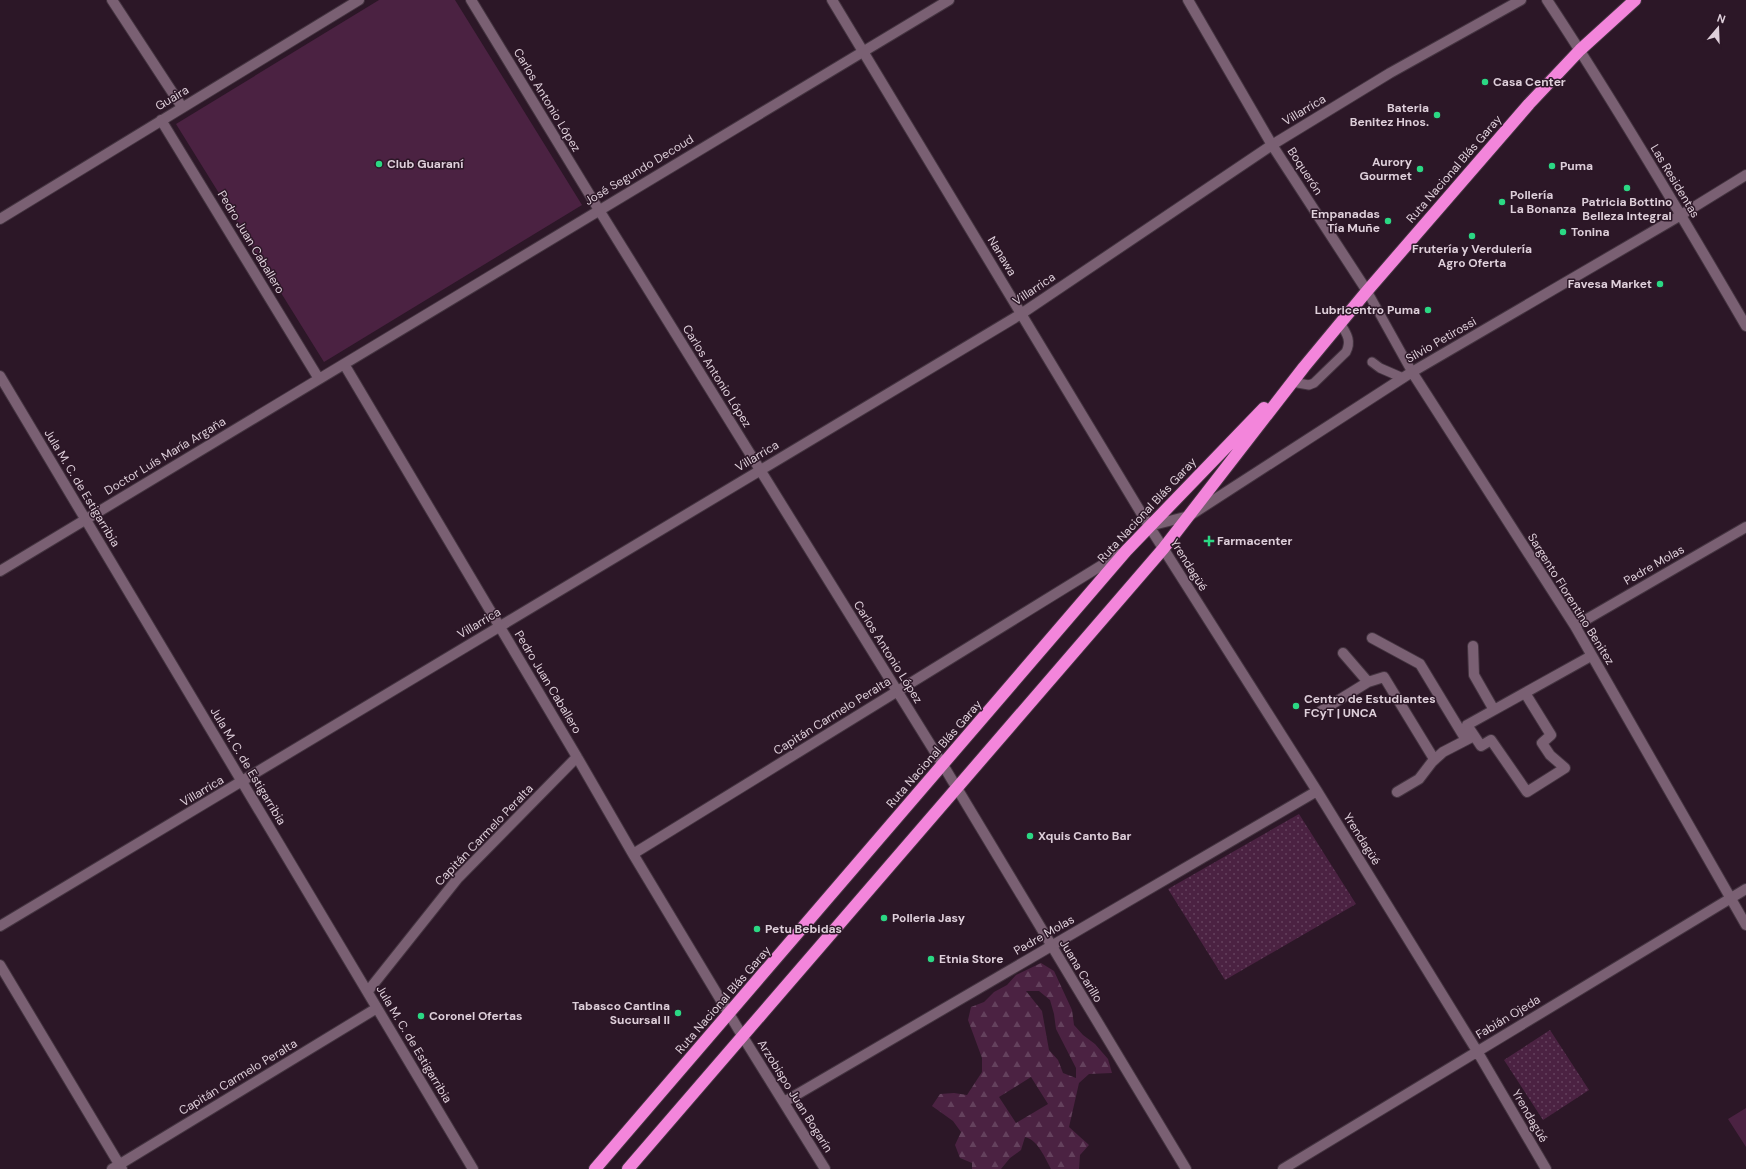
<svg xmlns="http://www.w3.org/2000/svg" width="1746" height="1169" font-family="'DM Sans',sans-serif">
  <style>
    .green { fill: url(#green-dots) }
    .forest { fill: url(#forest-firs); fill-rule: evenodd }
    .pitch { fill: #4b2242 }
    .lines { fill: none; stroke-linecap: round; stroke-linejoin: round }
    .lane-casing { stroke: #443440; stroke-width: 11 }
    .street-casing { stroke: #443440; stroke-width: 12 }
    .highway-casing { stroke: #443440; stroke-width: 14 }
    .lane { stroke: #7a6073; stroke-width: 9 }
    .street { stroke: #7a6073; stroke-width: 10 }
    .highway { stroke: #f385db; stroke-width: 12 }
    .poi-dot { fill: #2bd884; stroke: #2c1727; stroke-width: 1.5 }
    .labels { text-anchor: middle; stroke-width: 3; stroke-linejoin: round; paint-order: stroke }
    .poi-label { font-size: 12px; font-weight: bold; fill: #decfda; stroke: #2c1727; text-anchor: start }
    .street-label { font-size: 12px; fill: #decfda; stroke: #2c1727 }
  </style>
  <defs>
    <pattern id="green-dots" width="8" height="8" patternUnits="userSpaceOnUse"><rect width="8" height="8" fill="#4b2242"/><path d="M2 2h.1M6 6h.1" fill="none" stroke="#64415d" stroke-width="1.8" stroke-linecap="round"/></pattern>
    <pattern id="forest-firs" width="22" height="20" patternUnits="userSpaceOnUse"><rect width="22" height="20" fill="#4b2242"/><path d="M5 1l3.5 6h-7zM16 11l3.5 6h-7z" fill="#64415d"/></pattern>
  </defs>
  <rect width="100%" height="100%" fill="#2c1727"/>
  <path class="green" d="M1299 814 1356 904 1225 980 1168 889Z
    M1550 1030 1589 1090 1543 1120 1504 1060Z"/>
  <path class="forest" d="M1041 963 1054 971 1072 1010 1074 1025 1083 1035 1095 1044 1108 1059 1112 1073 1089 1074 1079 1083 1069 1127 1089 1145 1080 1155 1079 1169H1051C1045 1158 1038 1140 1025 1137L1021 1150 1010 1158 1001 1169H972V1163L960 1158 955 1145 961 1132 953 1121 932 1106 940 1094 954 1093 967 1095 982 1072V1058L968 1020 971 1007 984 1002 994 992 1007 985 1016 975ZM1026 991H1039L1050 1000 1054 1014 1056 1029 1076 1068V1078L1063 1073 1058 1060 1049 1050 1042 1011ZM1031 1077 1048 1104 1016 1123 999 1097Z"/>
  <path class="pitch" d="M379 0H455L582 205 324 362 176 124Z
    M1746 1108V1147L1728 1119Z"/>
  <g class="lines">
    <g class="lane-casing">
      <path id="lane" d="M1367 291 1412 372
        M1372 362 1380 368 1403 378
        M1292 382 1309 385 1314 383 1346 352C1352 340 1346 333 1340 323"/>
    </g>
    <g class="street-casing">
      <path id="street" d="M112 0 182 107
        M471 0 599 210 943 765 1186 1169
        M832 0 1149 526 1317 791 1477 1051 1546 1169
        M1188 0 1272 145 1367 291
        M1547 0C1617 106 1682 216 1746 326
        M161 120 319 379
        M0 219 359 0
        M344 364 577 757 633 854 743 1037 825 1169
        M1412 372 1575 626 1746 925
        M0 376 473 1169
        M1149 526 1189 516 1412 372 1681 215 1746 175
        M0 571 949 0
        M1575 626 1746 527
        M1372 638 1420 664 1466 740
        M1473 646 1474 675 1494 710
        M1343 653 1368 682
        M1525 693 1551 735 1542 743 1550 755 1565 768 1527 792 1491 740 1481 746 1467 725 1591 656
        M1321 711 1368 682 1384 677 1434 759
        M1397 792 1419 779 1432 762 1443 752 1472 737
        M633 854 1120 554
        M0 926 1021 314 1272 145 1390 73 1521 0
        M0 965 122 1169
        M368 991 458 878 577 757
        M784 1102 1317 791
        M112 1169 377 1008
        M1283 1169 1746 889"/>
    </g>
    <g class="highway-casing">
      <path id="highway" d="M595 1169 1126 551 1264 408
        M628 1169 1163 549 1304 367 1367 291 1529 104 1580 50 1635 0"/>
    </g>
    <use href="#lane" class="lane"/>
    <use href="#street" class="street"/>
    <use href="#highway" class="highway"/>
  </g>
  <g class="poi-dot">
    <circle cx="1485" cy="82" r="4"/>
    <circle cx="1437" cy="115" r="4"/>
    <circle cx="379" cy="164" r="4"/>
    <circle cx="1552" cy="166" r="4"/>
    <circle cx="1420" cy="169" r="4"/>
    <circle cx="1627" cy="188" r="4"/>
    <circle cx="1502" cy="202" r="4"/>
    <circle cx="1388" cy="221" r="4"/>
    <circle cx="1563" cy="232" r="4"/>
    <circle cx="1472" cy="236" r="4"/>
    <circle cx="1660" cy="284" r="4"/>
    <circle cx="1428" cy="310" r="4"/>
    <path d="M1207 535h4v4h4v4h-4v4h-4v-4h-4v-4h4z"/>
    <circle cx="1296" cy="706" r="4"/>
    <circle cx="1030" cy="836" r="4"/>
    <circle cx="884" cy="918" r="4"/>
    <circle cx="757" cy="929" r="4"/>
    <circle cx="931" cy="959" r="4"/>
    <circle cx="678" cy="1013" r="4"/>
    <circle cx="421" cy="1016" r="4"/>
  </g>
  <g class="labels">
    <g class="poi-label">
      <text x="1493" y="86">Casa Center</text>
      <text x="1429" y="112" text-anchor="end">Bateria<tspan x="1429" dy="14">Benitez Hnos.</tspan></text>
      <text x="1412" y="166" text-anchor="end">Aurory<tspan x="1412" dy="14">Gourmet</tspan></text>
      <text x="387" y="168">Club Guaraní</text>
      <text x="1560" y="170">Puma</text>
      <text x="1510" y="199">Pollería<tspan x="1510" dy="14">La Bonanza</tspan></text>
      <text x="1627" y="206" text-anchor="middle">Patricia Bottino<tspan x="1627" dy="14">Belleza Integral</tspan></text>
      <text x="1380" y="218" text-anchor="end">Empanadas<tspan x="1380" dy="14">Tía Muñe</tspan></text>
      <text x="1571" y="236">Tonina</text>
      <text x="1472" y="253" text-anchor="middle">Frutería y Verdulería<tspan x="1472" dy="14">Agro Oferta</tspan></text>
      <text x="1652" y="288" text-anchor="end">Favesa Market</text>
      <text x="1420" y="314" text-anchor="end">Lubricentro Puma</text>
      <text x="1217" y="545">Farmacenter</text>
      <text x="1304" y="703">Centro de Estudiantes<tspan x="1304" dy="14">FCyT | UNCA</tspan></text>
      <text x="1038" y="840">Xquis Canto Bar</text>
      <text x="892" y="922">Polleria Jasy</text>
      <text x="765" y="933">Petu Bebidas</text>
      <text x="939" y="963">Etnia Store</text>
      <text x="670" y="1010" text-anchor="end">Tabasco Cantina<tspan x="670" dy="14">Sucursal II</tspan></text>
      <text x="429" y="1020">Coronel Ofertas</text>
    </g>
    <g class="street-label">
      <text transform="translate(172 98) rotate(-31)" y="4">Guaira</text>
      <text transform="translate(547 100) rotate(59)" y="4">Carlos Antonio López</text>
      <text transform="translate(1304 110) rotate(-31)" y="4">Villarrica</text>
      <text transform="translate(1454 169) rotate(-49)" y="4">Ruta Nacional Blás Garay</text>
      <text transform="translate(639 170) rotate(-31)" y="4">José Segundo Decoud</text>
      <text transform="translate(1305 171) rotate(57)" y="4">Boquerón</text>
      <text transform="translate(1675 181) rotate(59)" y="4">Las Residentas</text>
      <text transform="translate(251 242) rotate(59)" y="4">Pedro Juan Caballero</text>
      <text transform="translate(1002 256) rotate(59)" y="4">Nanawa</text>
      <text transform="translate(1034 289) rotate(-34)" y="4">Villarrica</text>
      <text transform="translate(1441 340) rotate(-30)" y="4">Silvio Petirossi</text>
      <text transform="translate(717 376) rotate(58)" y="4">Carlos Antonio López</text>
      <text transform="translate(165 456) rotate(-31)" y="4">Doctor Luís María Argaña</text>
      <text transform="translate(757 456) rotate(-31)" y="4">Villarrica</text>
      <text transform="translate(82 488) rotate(59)" y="4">Jula M. C. de Estigarribia</text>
      <text transform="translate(1147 510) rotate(-47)" y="4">Ruta Nacional Blás Garay</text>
      <text transform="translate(1189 565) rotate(58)" y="4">Yrendagüé</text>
      <text transform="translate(1654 565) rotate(-30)" y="4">Padre Molas</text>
      <text transform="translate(1571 599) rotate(58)" y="4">Sargento Florentino Benitez</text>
      <text transform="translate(479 623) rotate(-31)" y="4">Villarrica</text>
      <text transform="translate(888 652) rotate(58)" y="4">Carlos Antonio López</text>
      <text transform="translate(548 682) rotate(59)" y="4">Pedro Juan Caballero</text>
      <text transform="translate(832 716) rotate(-32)" y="4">Capitán Carmelo Peralta</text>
      <text transform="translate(934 754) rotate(-49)" y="4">Ruta Nacional Blás Garay</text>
      <text transform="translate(248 766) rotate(59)" y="4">Jula M. C. de Estigarribia</text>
      <text transform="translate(202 791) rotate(-31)" y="4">Villarrica</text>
      <text transform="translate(484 835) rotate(-46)" y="4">Capitán Carmelo Peralta</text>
      <text transform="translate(1362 839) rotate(58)" y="4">Yrendagüé</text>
      <text transform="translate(1044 935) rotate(-30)" y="4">Padre Molas</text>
      <text transform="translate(1081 971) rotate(59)" y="4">Juana Carillo</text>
      <text transform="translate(723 1000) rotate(-49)" y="4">Ruta Nacional Blás Garay</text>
      <text transform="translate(1508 1017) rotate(-31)" y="4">Fabián Ojeda</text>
      <text transform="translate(414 1044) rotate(59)" y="4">Jula M. C. de Estigarribia</text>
      <text transform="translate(238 1077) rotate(-31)" y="4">Capitán Carmelo Peralta</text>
      <text transform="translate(795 1096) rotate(58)" y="4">Arzobispo Juan Bogarín</text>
      <text transform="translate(1530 1116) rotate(60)" y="4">Yrendagüé</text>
    </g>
  </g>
  <g transform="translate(1718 28) rotate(19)" stroke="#2c1727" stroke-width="3" paint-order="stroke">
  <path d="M0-3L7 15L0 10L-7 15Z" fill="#decfda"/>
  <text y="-6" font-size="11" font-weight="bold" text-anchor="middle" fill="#decfda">N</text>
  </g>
</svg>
